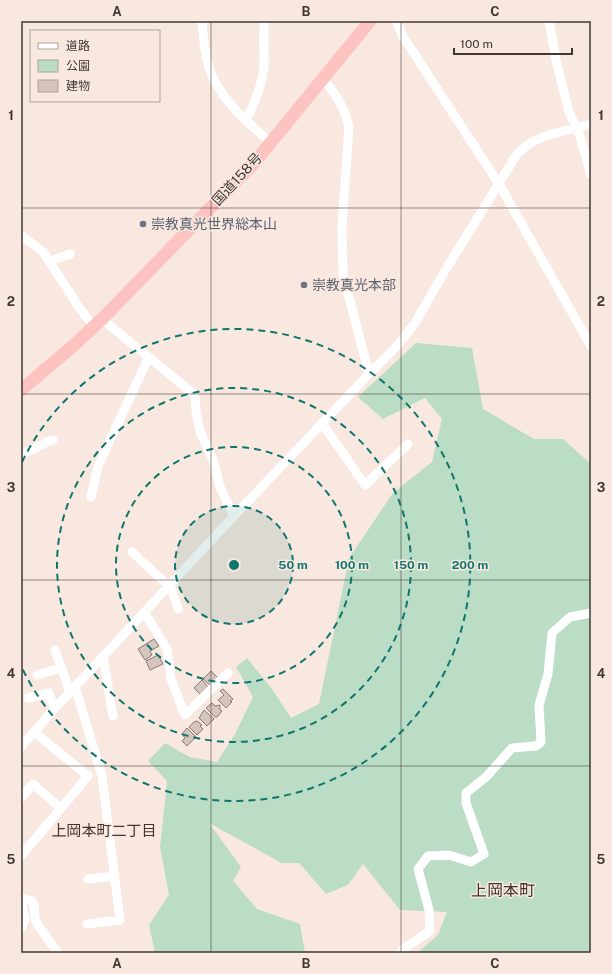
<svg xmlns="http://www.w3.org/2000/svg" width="612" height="974" font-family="'Public Sans','Noto Sans JP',sans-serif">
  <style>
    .green { fill: #bbddc5 }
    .building { fill: #d6c5be; stroke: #897a73 }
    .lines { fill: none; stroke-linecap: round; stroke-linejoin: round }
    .minor { stroke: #fff; stroke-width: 9 }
    .highway { stroke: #fdc3c0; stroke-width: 13 }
    .grid { fill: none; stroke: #3f3835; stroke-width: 1; stroke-opacity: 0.55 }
    .ring { fill: none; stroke: #0f766e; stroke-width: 2; stroke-dasharray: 7 5 }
    .worship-dot { fill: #6b7280; stroke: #f9e8e0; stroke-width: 1.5 }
    .labels { text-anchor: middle; stroke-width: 3; stroke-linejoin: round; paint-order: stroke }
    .street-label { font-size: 14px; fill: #3f3835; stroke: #f9e8e0 }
    .worship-label { font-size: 14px; fill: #5b616d; stroke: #f9e8e0; text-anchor: start }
    .neighbourhood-label { font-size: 15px; fill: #42352f; stroke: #f9e8e0 }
    .quarter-label { font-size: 16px; fill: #42352f; stroke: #f9e8e0 }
    .centre { fill: #0f766e; stroke: #f9e8e0; stroke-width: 2 }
    .ring-label { font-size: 12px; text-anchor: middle; font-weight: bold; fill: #0f766e; stroke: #f9e8e0; stroke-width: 3; stroke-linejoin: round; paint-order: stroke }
    .neatline { fill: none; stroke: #3f3835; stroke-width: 1.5 }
    .grid-label { font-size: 13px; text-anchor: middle; font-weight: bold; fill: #3f3835 }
  </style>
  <rect width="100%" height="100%" fill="#f9e8e0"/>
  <path class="green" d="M416 343 472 348 483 409 534 439H563L591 464V953H417L438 935 447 912 400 910 363 864 348 885 326 894 299 863H282L209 823 241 867 233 881 257 909 300 924 305 953H155L149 925 169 895 160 847 167 781 148 761 165 743 190 757 217 762 235 734 253 697 236 667 247 658 272 689 291 718 319 704 349 558 393 493 432 462 442 419 425 398 383 419 358 397Z"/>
  <path class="building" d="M154 639 159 646 150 651 152 655 145 660 138 649Z
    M158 655 163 664 150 670 146 661Z
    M211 671 218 678 211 686 203 679Z
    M202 680 208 687 201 695 194 688Z
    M223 689 233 699 230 701 232 702 226 708 218 700 224 695 220 691Z
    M212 703 215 706 220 705V710L222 711 217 717H215L206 708Z
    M204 710 214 719 207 726 199 718Z
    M197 721 202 725 200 726 203 729 197 735 189 727 194 722Z
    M187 728 196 737 187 746 182 741 185 738 182 734Z"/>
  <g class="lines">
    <path class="minor" d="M202 21C203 36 204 50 208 64 217 97 246 121 271 143
      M396 21 404 38 499 184 591 346
      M549 21 557 65 569 112 580 136 591 175
      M323 79C336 95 343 105 349 126L342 226 343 274 369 374
      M246 120C254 105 262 85 264 67 265 52 262 37 265 21
      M21 235 44 253 78 306 94 327
      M50 261 70 254
      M102 319 195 395 196 411 200 432 214 462 220 487 234 516
      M322 423 365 485 408 444
      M21 455 51 440H54
      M91 497 98 466 146 363 148 357
      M132 552 169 586 172 590 178 609
      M144 612 167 649 171 679 185 715 228 673
      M55 650 70 692
      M103 657 113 716
      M37 675 61 668
      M74 688 77 693 102 776 120 920 87 924
      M28 698 49 693 52 703 56 707
      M21 747 56 707 234 516 369 374 398 345 415 323 443 274 517 154 530 143 548 135 591 124
      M21 798 33 784 60 808
      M21 856 88 776 34 732
      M88 879 115 876
      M21 898 32 901 34 904 35 919 38 925 58 953
      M21 898 25 920 21 928
      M400 953 402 950 430 931 429 910 418 869 428 856 449 855 471 862 484 854 466 803V793L486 777 512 748 536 746 541 742 539 705 548 674 552 633 570 617 591 613"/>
    <path class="highway" d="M21 390 73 346 102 319 254 163 370 21"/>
  </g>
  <path class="grid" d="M211 21V953M401 21V953M21 208H591M21 394H591M21 580H591M21 766H591"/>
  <circle cx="234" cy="565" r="59" fill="#0f766e" fill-opacity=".12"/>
  <g class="ring">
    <circle cx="234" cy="565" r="59"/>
    <circle cx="234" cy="565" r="118"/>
    <circle cx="234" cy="565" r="177"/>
    <path d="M22 462A236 236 0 1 1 22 668"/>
  </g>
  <g class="worship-dot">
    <circle cx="143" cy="224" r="4"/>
    <circle cx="304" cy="285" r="4"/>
  </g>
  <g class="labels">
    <g class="street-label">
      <text transform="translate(237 179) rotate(-47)" y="5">国道158号</text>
    </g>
    <g class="worship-label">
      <text x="151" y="229">崇教真光世界総本山</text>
      <text x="312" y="290">崇教真光本部</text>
    </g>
    <g class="neighbourhood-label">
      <text x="104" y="836">上岡本町二丁目</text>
    </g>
    <g class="quarter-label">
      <text x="503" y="896">上岡本町</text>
    </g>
  </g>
  <circle cx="234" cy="565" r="6" class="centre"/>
  <g class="ring-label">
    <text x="293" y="569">50 m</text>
    <text x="352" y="569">100 m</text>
    <text x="411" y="569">150 m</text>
    <text x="470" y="569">200 m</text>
  </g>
  <rect width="612" height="974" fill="none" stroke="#f9e8e0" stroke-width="44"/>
  <rect x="30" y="30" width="130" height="72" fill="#f9e8e0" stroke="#afa29c"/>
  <rect x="38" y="43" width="20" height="6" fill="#ffffff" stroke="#afa29c"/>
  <text x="66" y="50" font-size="12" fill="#3f3835">道路</text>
  <rect x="38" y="60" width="20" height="12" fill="#bbddc5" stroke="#afa29c"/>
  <text x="66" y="70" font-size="12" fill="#3f3835">公園</text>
  <rect x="38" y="80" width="20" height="12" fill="#d6c5be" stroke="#afa29c"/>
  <text x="66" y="90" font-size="12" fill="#3f3835">建物</text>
  <path d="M454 48v6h118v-6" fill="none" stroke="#3f3835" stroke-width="2"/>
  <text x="460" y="48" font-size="12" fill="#3f3835" stroke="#f9e8e0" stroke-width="3" paint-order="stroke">100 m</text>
  <rect x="22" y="22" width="568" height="930" class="neatline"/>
  <g class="grid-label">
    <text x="117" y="16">A</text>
    <text x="306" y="16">B</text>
    <text x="495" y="16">C</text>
    <text x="11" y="120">1</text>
    <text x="601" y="120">1</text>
    <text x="11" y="306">2</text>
    <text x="601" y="306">2</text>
    <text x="11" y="492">3</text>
    <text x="601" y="492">3</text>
    <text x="11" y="678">4</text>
    <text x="601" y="678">4</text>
    <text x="11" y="864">5</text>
    <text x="601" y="864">5</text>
    <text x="117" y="968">A</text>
    <text x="306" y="968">B</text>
    <text x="495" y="968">C</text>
  </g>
</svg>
